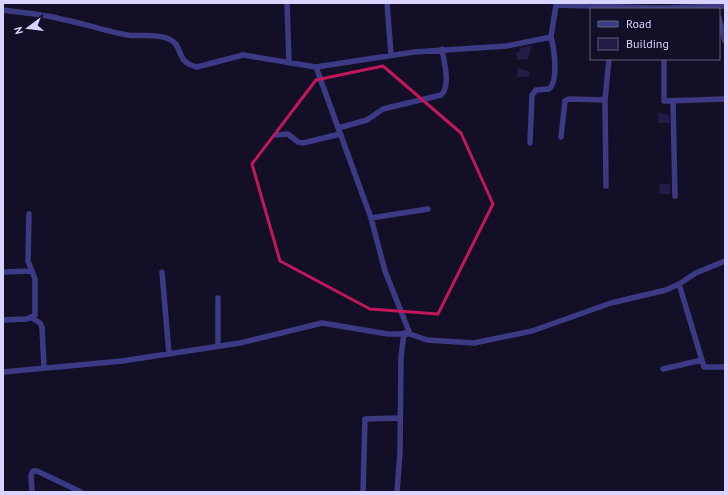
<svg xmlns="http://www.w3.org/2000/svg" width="728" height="495" font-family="'PT Sans',sans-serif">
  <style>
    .building { fill: #241b47 }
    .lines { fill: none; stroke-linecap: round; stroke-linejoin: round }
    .street { stroke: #3d3a85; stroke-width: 5.5 }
    .marked { fill: none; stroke: #c2185b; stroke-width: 3; stroke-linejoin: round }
  </style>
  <rect width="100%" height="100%" fill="#130f26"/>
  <path class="building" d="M532 45 528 59 517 60 516 52H519L520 48Z
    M517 68 529 71V77H517Z
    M658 113 669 115V123H659Z
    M660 184H670L671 194H659Z"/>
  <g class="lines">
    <path class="street" d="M287 3 289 63
      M387 3 391 55
      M3 10C22 13 42 14 61 19 83 23 104 31 127 35 140 37 156 33 169 39 184 45 175 63 197 67L243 55 316 67 414 52 507 46 551 37 556 5 659 8 725 6
      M719 18 725 41
      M664 59V101L725 99
      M316 67 371 218 385 271 410 334
      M673 101 675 196
      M338 128 367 120 383 109 441 95C451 86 444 62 442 49
      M276 135 288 134 298 142 303 143 340 134
      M561 137 565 101 569 99 605 100
      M530 143 532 95 536 90 549 89C559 81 554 48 551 37
      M606 186 605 100 609 59
      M371 218 428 209
      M3 272 31 271
      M162 272 169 354
      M679 284 704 367H725
      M32 318 40 323 42 327 44 368
      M3 320 27 319 35 315V279L28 261 29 214
      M218 346V298
      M663 369 702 360
      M3 372 122 361 240 343 322 323 388 334H410L427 340 474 343 532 331 611 303 666 290 679 284 696 273 725 261
      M32 492 31 475 33 471H37L81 492
      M363 492 365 419 400 418
      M397 492 400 453 401 357 404 333"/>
  </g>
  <path class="marked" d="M383 66 461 133 493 204 438 314 370 309 280 261 252 164 316 80Z"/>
  <rect width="728" height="495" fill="none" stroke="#d9d4ff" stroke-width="8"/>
  <rect x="590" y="8" width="130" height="52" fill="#130f26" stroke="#625e7d"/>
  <rect x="598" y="21" width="20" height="6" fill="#3d3a85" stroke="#625e7d"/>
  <text x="626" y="28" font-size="12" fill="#d9d4ff">Road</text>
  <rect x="598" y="38" width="20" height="12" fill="#241b47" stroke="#625e7d"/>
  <text x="626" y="48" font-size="12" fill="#d9d4ff">Building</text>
  <g transform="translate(28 28) rotate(255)" stroke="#130f26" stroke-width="3" paint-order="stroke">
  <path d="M0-3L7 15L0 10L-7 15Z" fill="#d9d4ff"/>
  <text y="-6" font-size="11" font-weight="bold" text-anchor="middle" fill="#d9d4ff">N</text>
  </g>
</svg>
